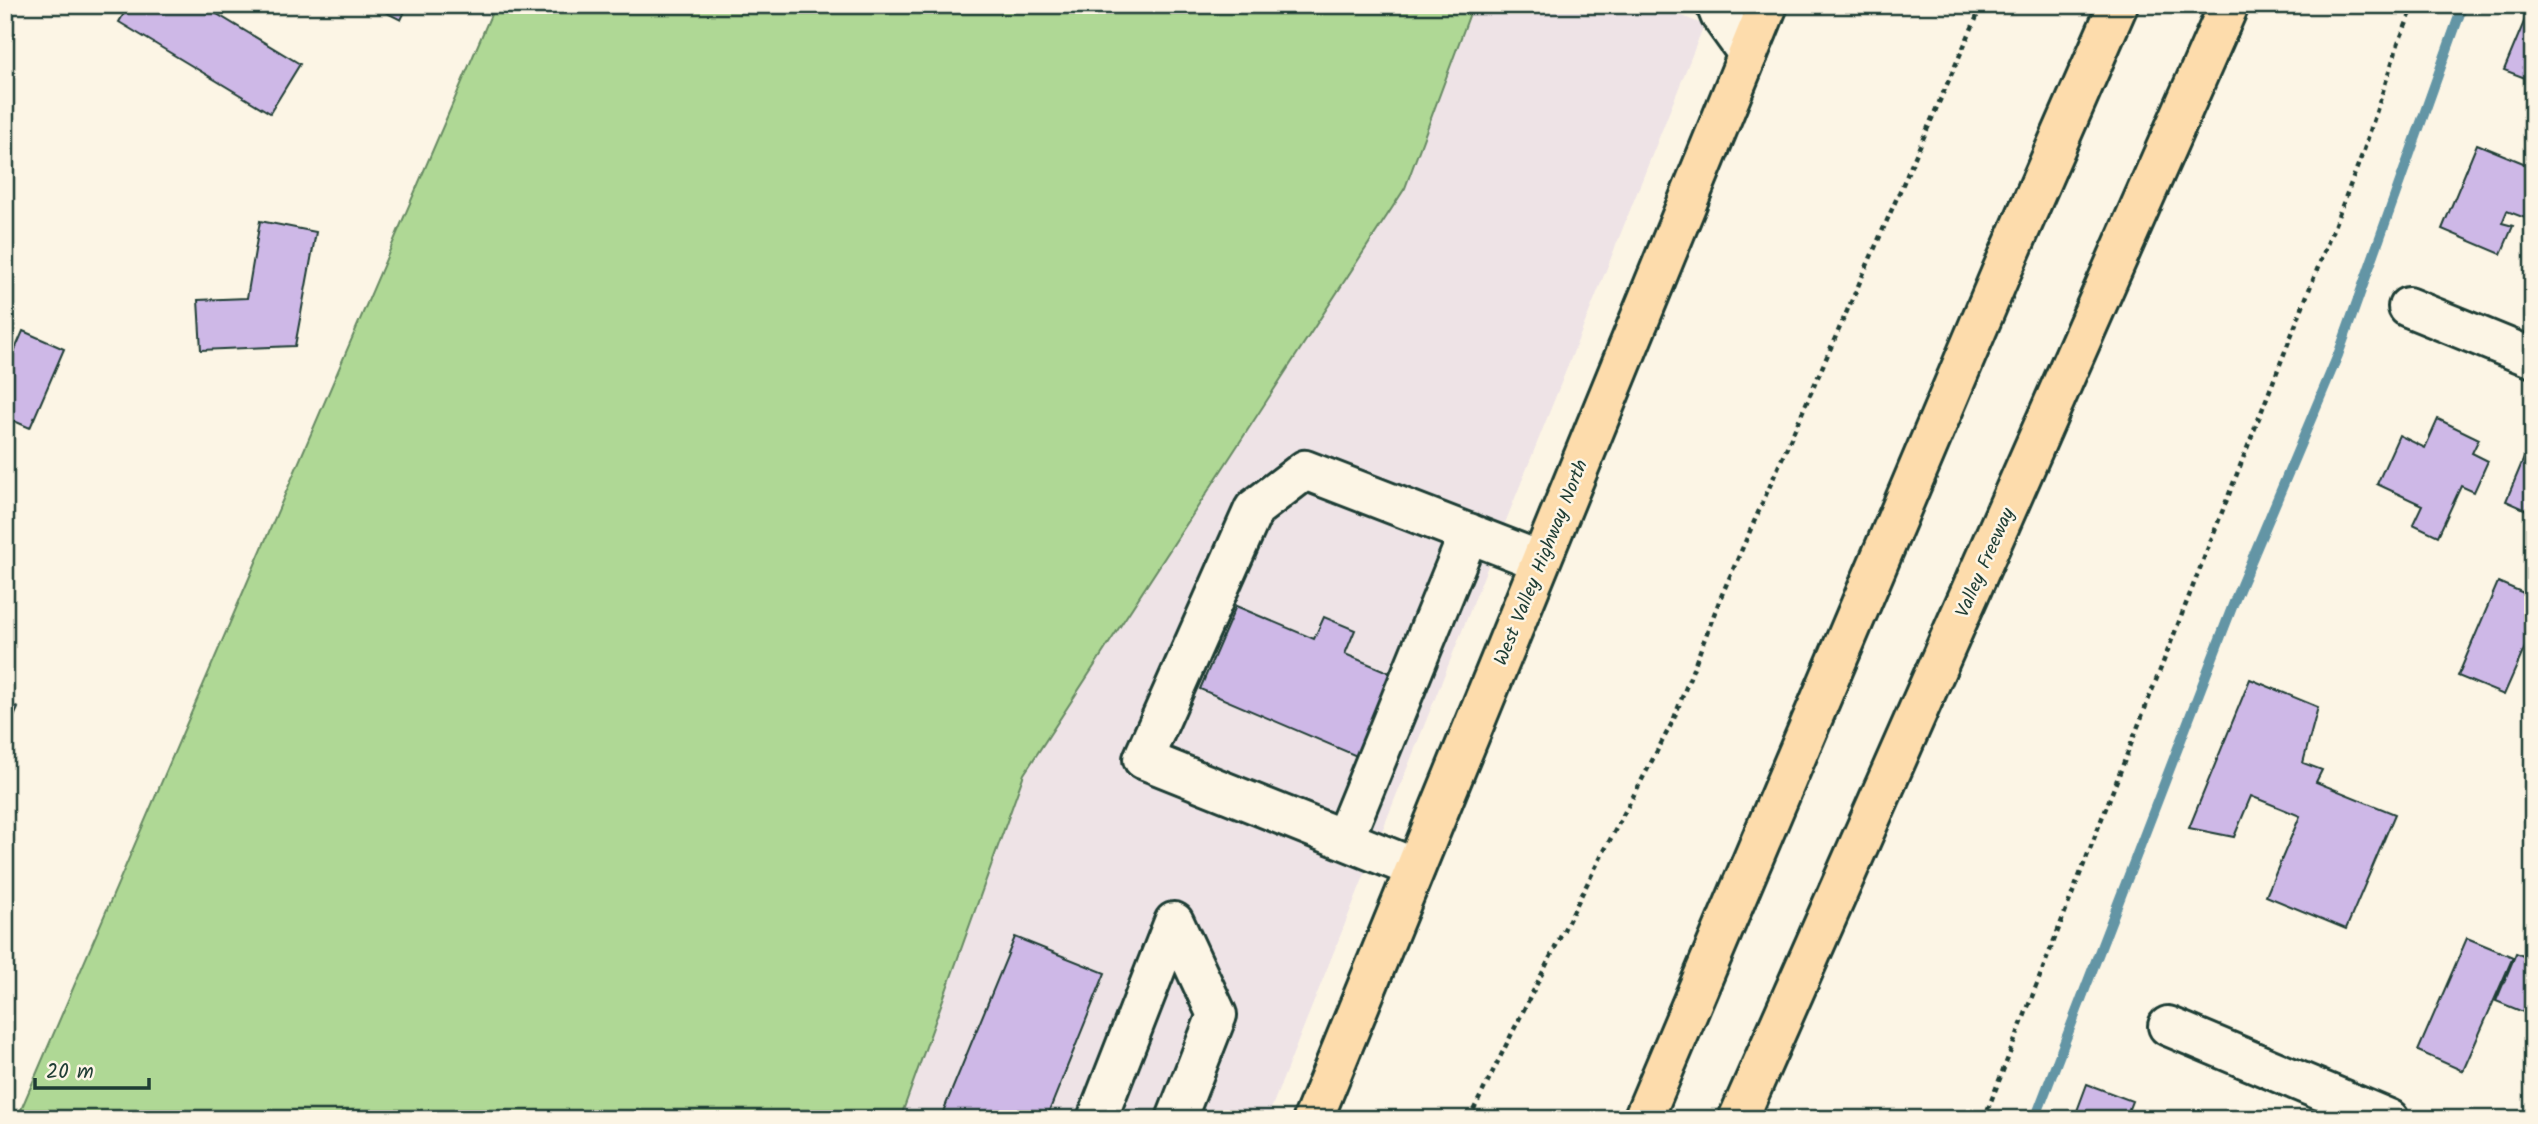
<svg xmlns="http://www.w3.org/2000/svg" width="2538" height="1124" font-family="Kalam,sans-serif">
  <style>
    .built { fill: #eee3e6 }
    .green { fill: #afd895; stroke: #678a64; stroke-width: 2 }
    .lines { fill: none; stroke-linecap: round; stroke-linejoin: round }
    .stream { stroke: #6395a5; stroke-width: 10 }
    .building { fill: #ceb8e7; stroke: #1f3d34; stroke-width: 2 }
    .minor-casing { stroke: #1f3d34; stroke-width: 44 }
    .major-casing { stroke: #1f3d34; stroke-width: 44 }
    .highway-casing { stroke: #1f3d34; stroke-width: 44 }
    .path { stroke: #1f3d34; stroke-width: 4.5; stroke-dasharray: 5 5; stroke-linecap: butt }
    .minor { stroke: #fcf5e5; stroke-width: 38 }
    .major { stroke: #fddcac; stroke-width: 38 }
    .highway { stroke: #fddcac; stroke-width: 38 }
    .labels { text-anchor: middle; stroke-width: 5; stroke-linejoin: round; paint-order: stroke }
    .street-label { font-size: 19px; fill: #1f3d34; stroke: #fcf5e5 }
  </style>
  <rect width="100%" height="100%" fill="#fcf5e5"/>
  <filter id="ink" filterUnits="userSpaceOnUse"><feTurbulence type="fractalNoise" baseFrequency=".0143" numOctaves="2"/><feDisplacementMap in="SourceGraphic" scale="14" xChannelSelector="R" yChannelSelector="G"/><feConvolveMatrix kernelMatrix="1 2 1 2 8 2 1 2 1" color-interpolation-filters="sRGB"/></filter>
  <g filter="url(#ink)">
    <path class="built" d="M1473 5H1656L1704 25 1267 1119H900L1024 774 1405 188Z"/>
    <path class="green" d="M495 5H1473L1405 188 1024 774 900 1119H17Z"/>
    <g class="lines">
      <path class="stream" d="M2035 1119 2236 597 2338 355 2463 5"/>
    </g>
    <path class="building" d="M129 5H202L300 64 270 113 119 22Z
      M371 5H408L401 20Z
      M2531 5H2533V81L2504 70Z
      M2477 144 2533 167V221L2507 211 2502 223 2513 226 2501 254 2442 229Z
      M260 221 316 232 295 346 201 350 198 300 247 298Z
      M23 331 64 349 30 428 5 417V359L10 361Z
      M2438 419 2479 439 2472 453 2488 461 2474 492 2461 486 2438 536 2413 524 2422 505 2377 484 2399 435 2425 448Z
      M2526 453 2533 456V513L2506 501Z
      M2498 582 2533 597V629L2504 695 2458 676Z
      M1236 606 1314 639 1324 617 1355 630 1345 654 1402 678 1366 760 1200 689Z
      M2250 679 2318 707 2303 763 2322 770 2316 782 2395 814 2346 929 2266 896 2300 816 2251 796 2234 837 2189 828Z
      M5 702 18 708 5 737Z
      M1015 937 1105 973 1046 1119H940Z
      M2467 938 2513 957 2463 1071 2418 1051Z
      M2516 953 2533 960V1016L2496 1001Z
      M2087 1084 2132 1101 2125 1119H2074Z"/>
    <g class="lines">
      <g class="minor-casing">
        <path id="minor" d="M1716 5 1720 15 1748 54
          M2408 307 2533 358
          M1344 839 1469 533
          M1415 868 1143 759 1254 509 1305 470 1540 561
          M2168 1026 2389 1119
          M1097 1119 1174 922 1217 1015 1176 1119"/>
      </g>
      <g class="major-casing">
        <path id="major" d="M1313 1119 1768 5"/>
      </g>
      <g class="highway-casing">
        <path id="highway" d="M1643 1119 2001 273 2118 5
          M1738 1119 2229 5"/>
      </g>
      <path class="path" d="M1469 1119 1593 872 1673 721 1720 599 1982 5
        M1984 1119 2364 150 2398 44 2414 5"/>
      <use href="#minor" class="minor"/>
      <use href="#major" class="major"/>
      <use href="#highway" class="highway"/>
    </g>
  </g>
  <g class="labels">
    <g class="street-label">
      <text transform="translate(1540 562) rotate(-68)" y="7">West Valley Highway North</text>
      <text transform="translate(1984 562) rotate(-66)" y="7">Valley Freeway</text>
    </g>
  </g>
  <rect width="2538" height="1124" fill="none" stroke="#fcf5e5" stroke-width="28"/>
  <rect x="14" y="14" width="2510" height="1096" fill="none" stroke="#1f3d34" stroke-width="2.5" filter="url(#ink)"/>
  <path d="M35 1078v10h114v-10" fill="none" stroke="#1f3d34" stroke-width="3.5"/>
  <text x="46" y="1078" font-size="21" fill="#1f3d34" stroke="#fcf5e5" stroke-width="5" paint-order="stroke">20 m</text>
</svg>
